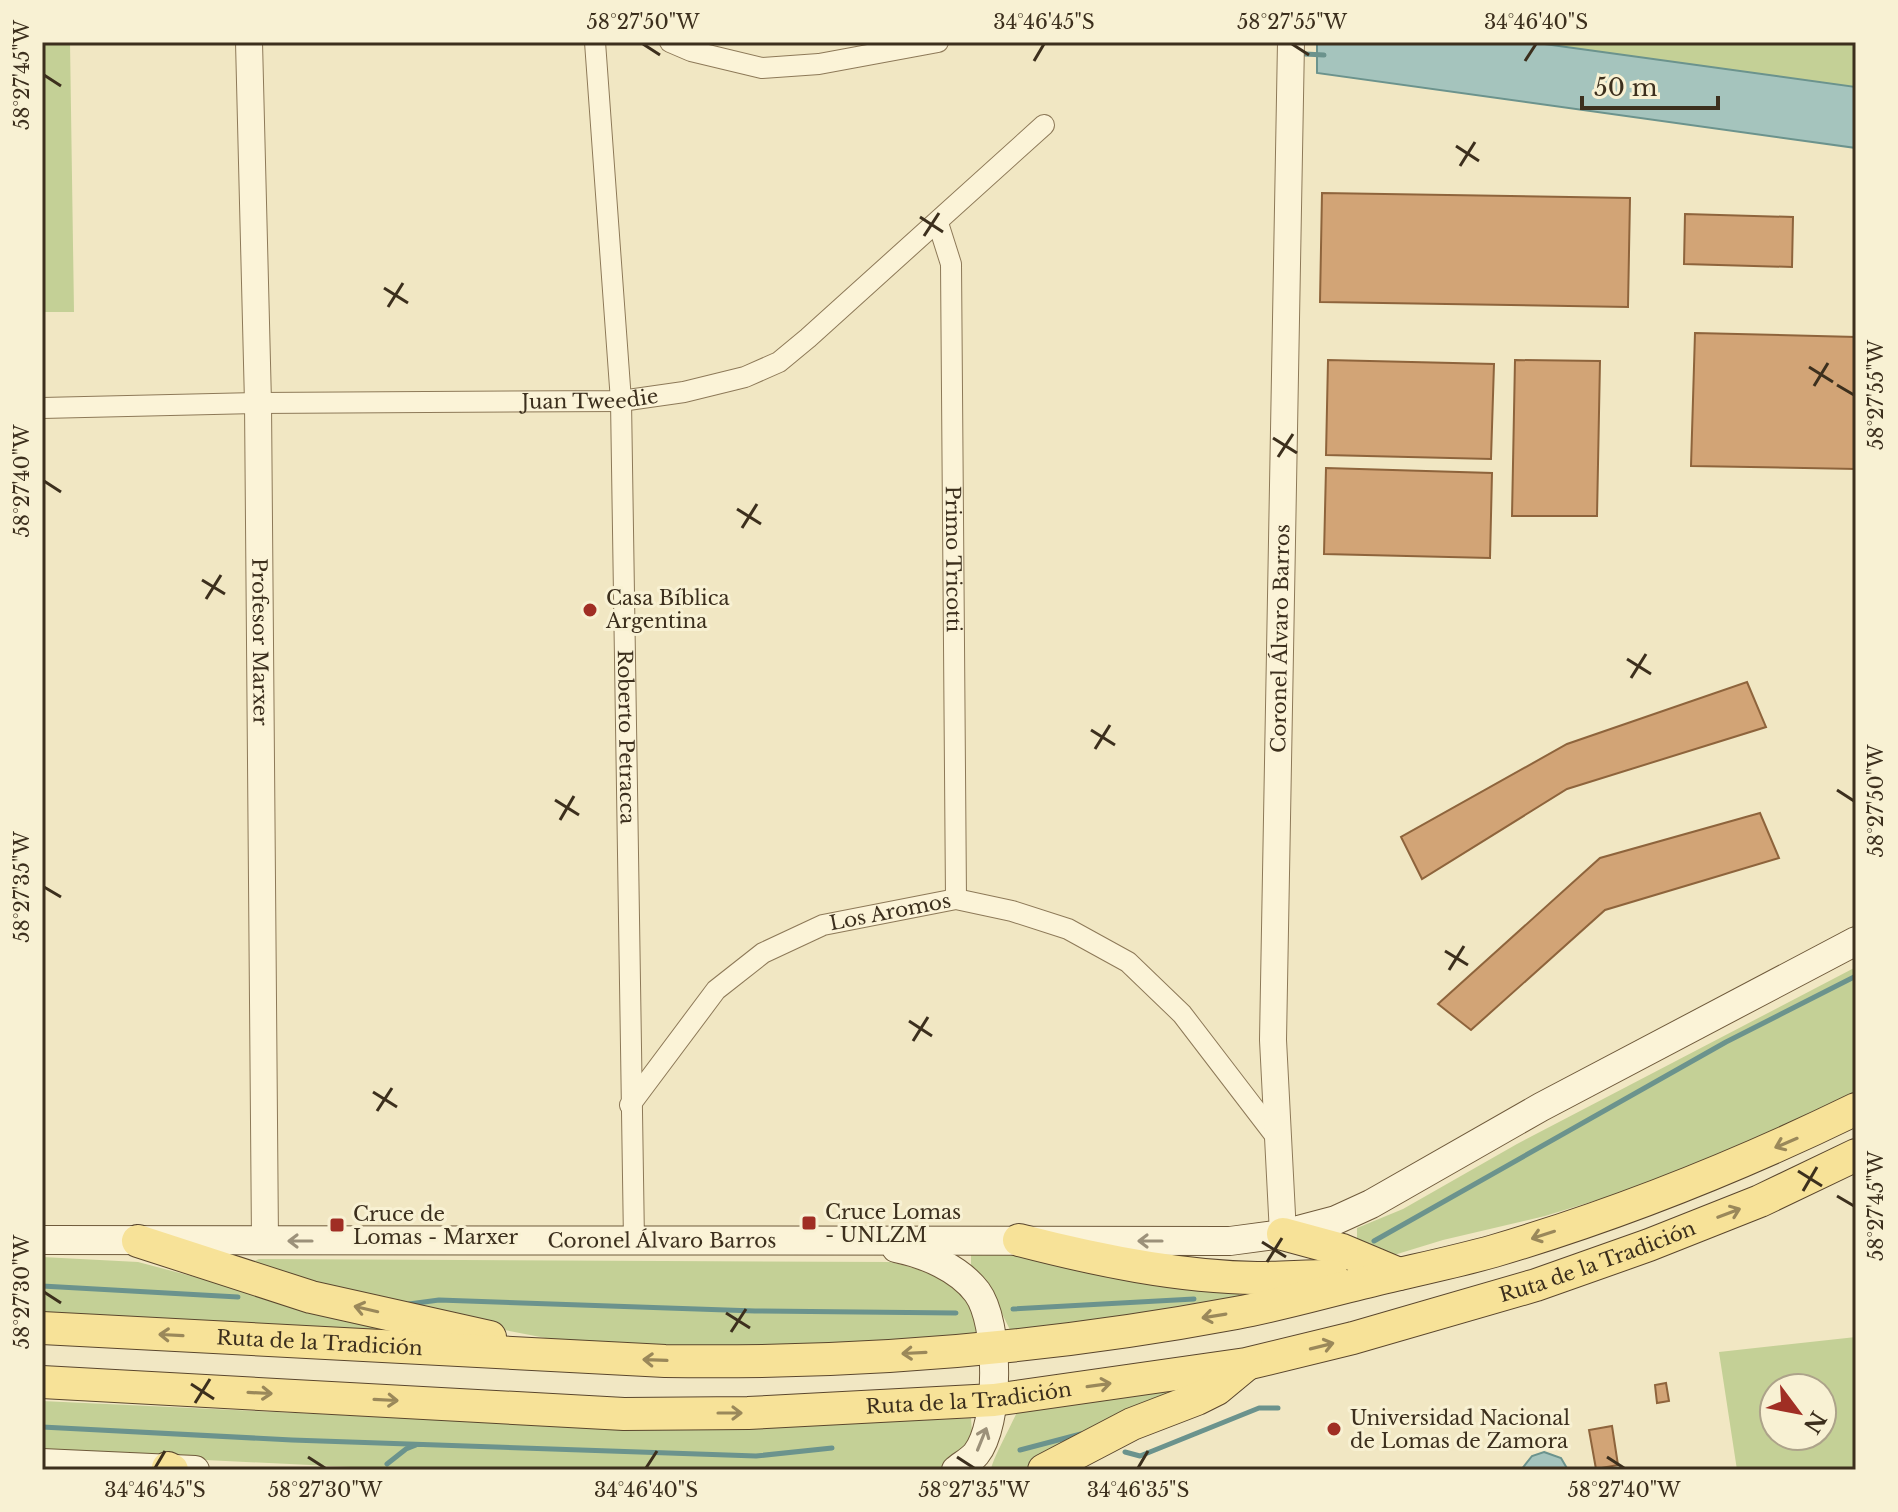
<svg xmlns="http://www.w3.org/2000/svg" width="1898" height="1512" font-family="'Libre Baskerville',serif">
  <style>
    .green { fill: #c4d096; fill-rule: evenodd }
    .water { fill: #a5c4bd; stroke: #6b938d; stroke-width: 2 }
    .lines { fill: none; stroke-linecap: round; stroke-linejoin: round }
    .stream { stroke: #6b938d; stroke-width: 5 }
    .building { fill: #d2a476; stroke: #8e643c; stroke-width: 2 }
    .minor-casing { stroke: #8d7958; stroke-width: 22 }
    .tertiary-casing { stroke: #8d7958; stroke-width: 28 }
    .secondary-casing { stroke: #6f5a3b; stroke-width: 30 }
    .primary-casing { stroke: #5a462d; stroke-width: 34 }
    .minor { stroke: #fbf3d7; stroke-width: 20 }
    .tertiary { stroke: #fbf3d7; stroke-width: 26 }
    .secondary { stroke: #fbf3d7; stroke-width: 28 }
    .primary { stroke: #f7e298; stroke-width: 32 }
    .oneway { stroke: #9a885a }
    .oneway2 { stroke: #9c917a }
    .ticks { fill: none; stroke: #3c2f1d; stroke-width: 3 }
    .poi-dot { fill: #a02e24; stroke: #f8f1d3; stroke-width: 3 }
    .labels { text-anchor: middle; stroke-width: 6; stroke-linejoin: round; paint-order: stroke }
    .street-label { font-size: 20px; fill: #3c2f1d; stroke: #f8f1d3 }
    .poi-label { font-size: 20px; fill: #3c2f1d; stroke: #f8f1d3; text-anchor: start }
    .neatline { fill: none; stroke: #3c2f1d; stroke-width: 3 }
    .ticks-label { font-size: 20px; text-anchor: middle; fill: #3c2f1d }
  </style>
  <rect width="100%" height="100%" fill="#f1e7c3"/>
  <path class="green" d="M42 42H70L74 312H42Z
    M1530 42H1856V81L1853 87Z
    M1856 967V1096L1672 1177 1545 1216 1443 1240 1394 1255 1362 1247 1357 1239V1228L1403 1209 1517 1144Z
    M971 1250 1052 1260 1239 1292 1240 1300 1012 1334 993 1295 971 1270Z
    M42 1257 138 1262 396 1330 390 1335 42 1316Z
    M259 1259 890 1262C918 1268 956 1280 972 1307 978 1316 980 1328 983 1337L814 1350 582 1345 345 1299 247 1264Z
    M1856 1337V1470H1737L1719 1352ZM1822 1388V1436H1774V1388Z
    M1192 1388 1032 1470H991C991 1462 1012 1424 1017 1412Z
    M42 1401 576 1426 733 1429 971 1418 973 1446 944 1466 932 1470H412L42 1452Z"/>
  <path class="water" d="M1317 42H1530L1856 87V148L1317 73Z
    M1544 1452 1561 1458 1568 1470H1521L1532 1456Z"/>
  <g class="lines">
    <path class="stream" d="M1305 54 1324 55
      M1374 1241 1726 1042 1856 976
      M42 1286 238 1297
      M409 1304 439 1300 755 1311 956 1313
      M1013 1309 1194 1299
      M42 1427 292 1440 756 1456 832 1448
      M1020 1450 1081 1434
      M1125 1452 1140 1456 1259 1408H1278
      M387 1464 406 1449 416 1445"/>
  </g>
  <path class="building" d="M1322 193 1630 198 1628 307 1320 302Z
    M1685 214 1793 217 1792 267 1684 264Z
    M1695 333 1856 337V469L1691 466Z
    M1328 360 1494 364 1491 459 1326 455Z
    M1515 360 1600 361 1597 516H1512Z
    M1326 468 1492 473 1490 558 1324 554Z
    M1747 682 1766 727 1567 789 1422 879 1401 837 1567 744Z
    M1760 813 1779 858 1605 910 1471 1030 1438 1004 1600 858Z
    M1666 1383 1669 1401 1657 1403 1655 1385Z
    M1612 1426 1618 1465 1596 1469 1589 1430Z"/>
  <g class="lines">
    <g class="minor-casing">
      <g id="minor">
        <path id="s1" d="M595 42 621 401 634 1241"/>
        <path d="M670 42 691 51 762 68 819 64 938 42"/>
        <path id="s2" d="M938 223 951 264 956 899"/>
        <path id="s3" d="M42 408 258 403 621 401 684 392 745 377 779 362 808 338 1044 125"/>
        <path id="s4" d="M630 1105 716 990 763 953 823 925 956 899 1012 911 1068 929 1128 962 1182 1014 1277 1138"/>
      </g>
    </g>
    <g class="tertiary-casing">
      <g id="tertiary">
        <path id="s5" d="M249 42 258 403 265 1241"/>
        <path id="s6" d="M1283 1234 1273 1040 1291 42"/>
      </g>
    </g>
    <g class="secondary-casing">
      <g id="secondary">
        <path id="s7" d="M42 1240 1230 1241 1283 1234 1336 1220 1371 1204 1541 1107 1856 941"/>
        <path d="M896 1248C925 1254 959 1268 977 1292 1000 1323 1000 1424 976 1454 971 1460 962 1465 956 1470"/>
        <path d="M42 1463 195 1470"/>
      </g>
    </g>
    <g class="primary-casing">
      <g id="primary">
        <path d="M1283 1234 1342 1250 1399 1274"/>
        <path d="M1019 1240C1096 1260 1178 1277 1257 1278 1282 1278 1307 1276 1332 1276"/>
        <path d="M138 1241 311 1297 490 1337"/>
        <path id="s8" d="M42 1328 665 1361C856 1364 1049 1348 1236 1313 1279 1305 1321 1293 1362 1283 1406 1272 1451 1263 1494 1251 1619 1214 1739 1166 1856 1109"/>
        <path id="s9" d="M42 1382 624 1414 748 1413 994 1400 1246 1364 1353 1338 1536 1285 1649 1245 1760 1201 1856 1155"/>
        <path d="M168 1468 172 1470"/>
        <path d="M1044 1470 1132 1424 1197 1399 1217 1389 1246 1365"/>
      </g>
    </g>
    <use href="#minor" class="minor"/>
    <use href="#tertiary" class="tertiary"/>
    <use href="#secondary" class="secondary"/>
    <use href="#primary" class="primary"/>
  </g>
  <defs><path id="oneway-shaft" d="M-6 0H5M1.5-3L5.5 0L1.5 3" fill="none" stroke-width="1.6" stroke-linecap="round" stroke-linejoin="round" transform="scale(2)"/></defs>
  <g class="oneway">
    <use href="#oneway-shaft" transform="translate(1786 1143) rotate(157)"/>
    <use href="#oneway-shaft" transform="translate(1729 1213) rotate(-21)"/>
    <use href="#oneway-shaft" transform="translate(1543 1235) rotate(162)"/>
    <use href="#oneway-shaft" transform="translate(366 1309) rotate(-167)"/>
    <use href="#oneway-shaft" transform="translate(1214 1316) rotate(171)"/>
    <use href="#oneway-shaft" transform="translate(171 1335) rotate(-177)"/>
    <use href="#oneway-shaft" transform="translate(1322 1346) rotate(-14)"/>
    <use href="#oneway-shaft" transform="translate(914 1353) rotate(177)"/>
    <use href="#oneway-shaft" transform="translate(655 1360) rotate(-178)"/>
    <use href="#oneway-shaft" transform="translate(1099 1385) rotate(-8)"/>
    <use href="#oneway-shaft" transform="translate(260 1393) rotate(3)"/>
    <use href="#oneway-shaft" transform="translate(386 1400) rotate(3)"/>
    <use href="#oneway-shaft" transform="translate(730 1413)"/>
  </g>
  <g class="oneway2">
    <use href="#oneway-shaft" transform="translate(300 1241) rotate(180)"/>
    <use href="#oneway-shaft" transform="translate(1150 1241) rotate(-180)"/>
    <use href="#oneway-shaft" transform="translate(982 1439) rotate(-68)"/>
  </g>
  <path class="ticks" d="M643 44 660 55M1292 44 1309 55M1034 61 1044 44M1525 61 1536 44M44 75 61 86M1456 146 1479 161M1460 166 1475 142M920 217 943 232M924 236 939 213M384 288 408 303M388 307 403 283M1809 367 1833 382M1837 385 1854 395M1814 386 1828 363M1273 438 1297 453M1278 457 1293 434M44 481 61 492M737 509 761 524M742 528 757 504M202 580 225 594M206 599 221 575M1627 659 1651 674M1631 678 1646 654M1091 730 1115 745M1095 749 1110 725M1837 790 1854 801M555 800 579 815M560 820 574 796M44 887 61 897M1445 951 1468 965M1449 970 1464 946M909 1021 932 1036M913 1041 928 1017M373 1092 397 1107M377 1111 392 1088M1798 1171 1822 1186M1803 1191 1817 1167M1837 1196 1854 1206M1262 1242 1286 1257M1267 1262 1282 1238M44 1292 61 1303M726 1313 750 1328M731 1332 746 1309M191 1384 214 1399M195 1403 210 1379M308 1457 325 1468M957 1457 974 1468M1607 1457 1624 1468M155 1468 165 1451M646 1468 657 1451M1138 1468 1148 1451"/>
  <g class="poi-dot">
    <circle cx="590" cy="610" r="8"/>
    <rect x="801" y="1215" width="16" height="16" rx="4"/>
    <rect x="329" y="1217" width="16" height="16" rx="4"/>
    <circle cx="1334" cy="1429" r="8"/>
  </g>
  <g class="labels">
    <g class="street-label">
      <text dy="7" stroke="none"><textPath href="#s3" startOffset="548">Juan Tweedie</textPath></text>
      <text dy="7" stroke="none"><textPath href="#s2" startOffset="338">Primo Tricotti</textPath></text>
      <text dy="7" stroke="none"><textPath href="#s6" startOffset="596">Coronel Álvaro Barros</textPath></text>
      <text dy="7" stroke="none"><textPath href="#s5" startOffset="600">Profesor Marxer</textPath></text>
      <text dy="7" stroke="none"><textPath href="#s1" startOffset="696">Roberto Petracca</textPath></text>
      <text dy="7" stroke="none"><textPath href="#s4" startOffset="338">Los Aromos</textPath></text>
      <text dy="7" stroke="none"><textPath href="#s7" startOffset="620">Coronel Álvaro Barros</textPath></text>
      <text dy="7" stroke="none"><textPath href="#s9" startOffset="1574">Ruta de la Tradición</textPath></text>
      <text dy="7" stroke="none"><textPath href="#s8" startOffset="278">Ruta de la Tradición</textPath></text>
      <text dy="7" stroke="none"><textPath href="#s9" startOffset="928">Ruta de la Tradición</textPath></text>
    </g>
    <g class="poi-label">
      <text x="606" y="605">Casa Bíblica<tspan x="606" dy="23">Argentina</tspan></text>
      <text x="825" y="1219">Cruce Lomas<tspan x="825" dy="23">- UNLZM</tspan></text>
      <text x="353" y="1221">Cruce de<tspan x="353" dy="23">Lomas - Marxer</tspan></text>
      <text x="1350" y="1425">Universidad Nacional<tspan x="1350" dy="23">de Lomas de Zamora</tspan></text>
    </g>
  </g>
  <rect width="1898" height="1512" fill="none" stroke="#f8f1d3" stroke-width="88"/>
  <g transform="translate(1798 1412) rotate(122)"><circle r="38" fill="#f8f1d3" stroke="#ada38a" stroke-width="2"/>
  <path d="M0-6L14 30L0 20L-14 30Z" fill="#a02e24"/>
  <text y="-12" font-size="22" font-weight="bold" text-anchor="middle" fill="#3c2f1d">N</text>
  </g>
  <path d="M1582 96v12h136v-12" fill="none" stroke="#3c2f1d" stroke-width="4"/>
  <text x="1594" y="96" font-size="24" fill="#3c2f1d" stroke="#f8f1d3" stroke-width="6" paint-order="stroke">50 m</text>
  <rect x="44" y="44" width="1810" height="1424" class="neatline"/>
  <g class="ticks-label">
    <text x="643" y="29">58°27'50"W</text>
    <text x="1044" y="29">34°46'45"S</text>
    <text x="1292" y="29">58°27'55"W</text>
    <text x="1536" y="29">34°46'40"S</text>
    <text transform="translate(22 75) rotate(-90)" y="7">58°27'45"W</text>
    <text transform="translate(1876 395) rotate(-90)" y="7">58°27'55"W</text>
    <text transform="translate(22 481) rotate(-90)" y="7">58°27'40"W</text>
    <text transform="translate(1876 801) rotate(-90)" y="7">58°27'50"W</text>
    <text transform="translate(22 887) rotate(-90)" y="7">58°27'35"W</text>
    <text transform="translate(1876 1206) rotate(-90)" y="7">58°27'45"W</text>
    <text transform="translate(22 1292) rotate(-90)" y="7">58°27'30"W</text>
    <text x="155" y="1497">34°46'45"S</text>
    <text x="325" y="1497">58°27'30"W</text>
    <text x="646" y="1497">34°46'40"S</text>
    <text x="974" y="1497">58°27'35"W</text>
    <text x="1138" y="1497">34°46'35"S</text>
    <text x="1624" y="1497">58°27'40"W</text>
  </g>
</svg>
